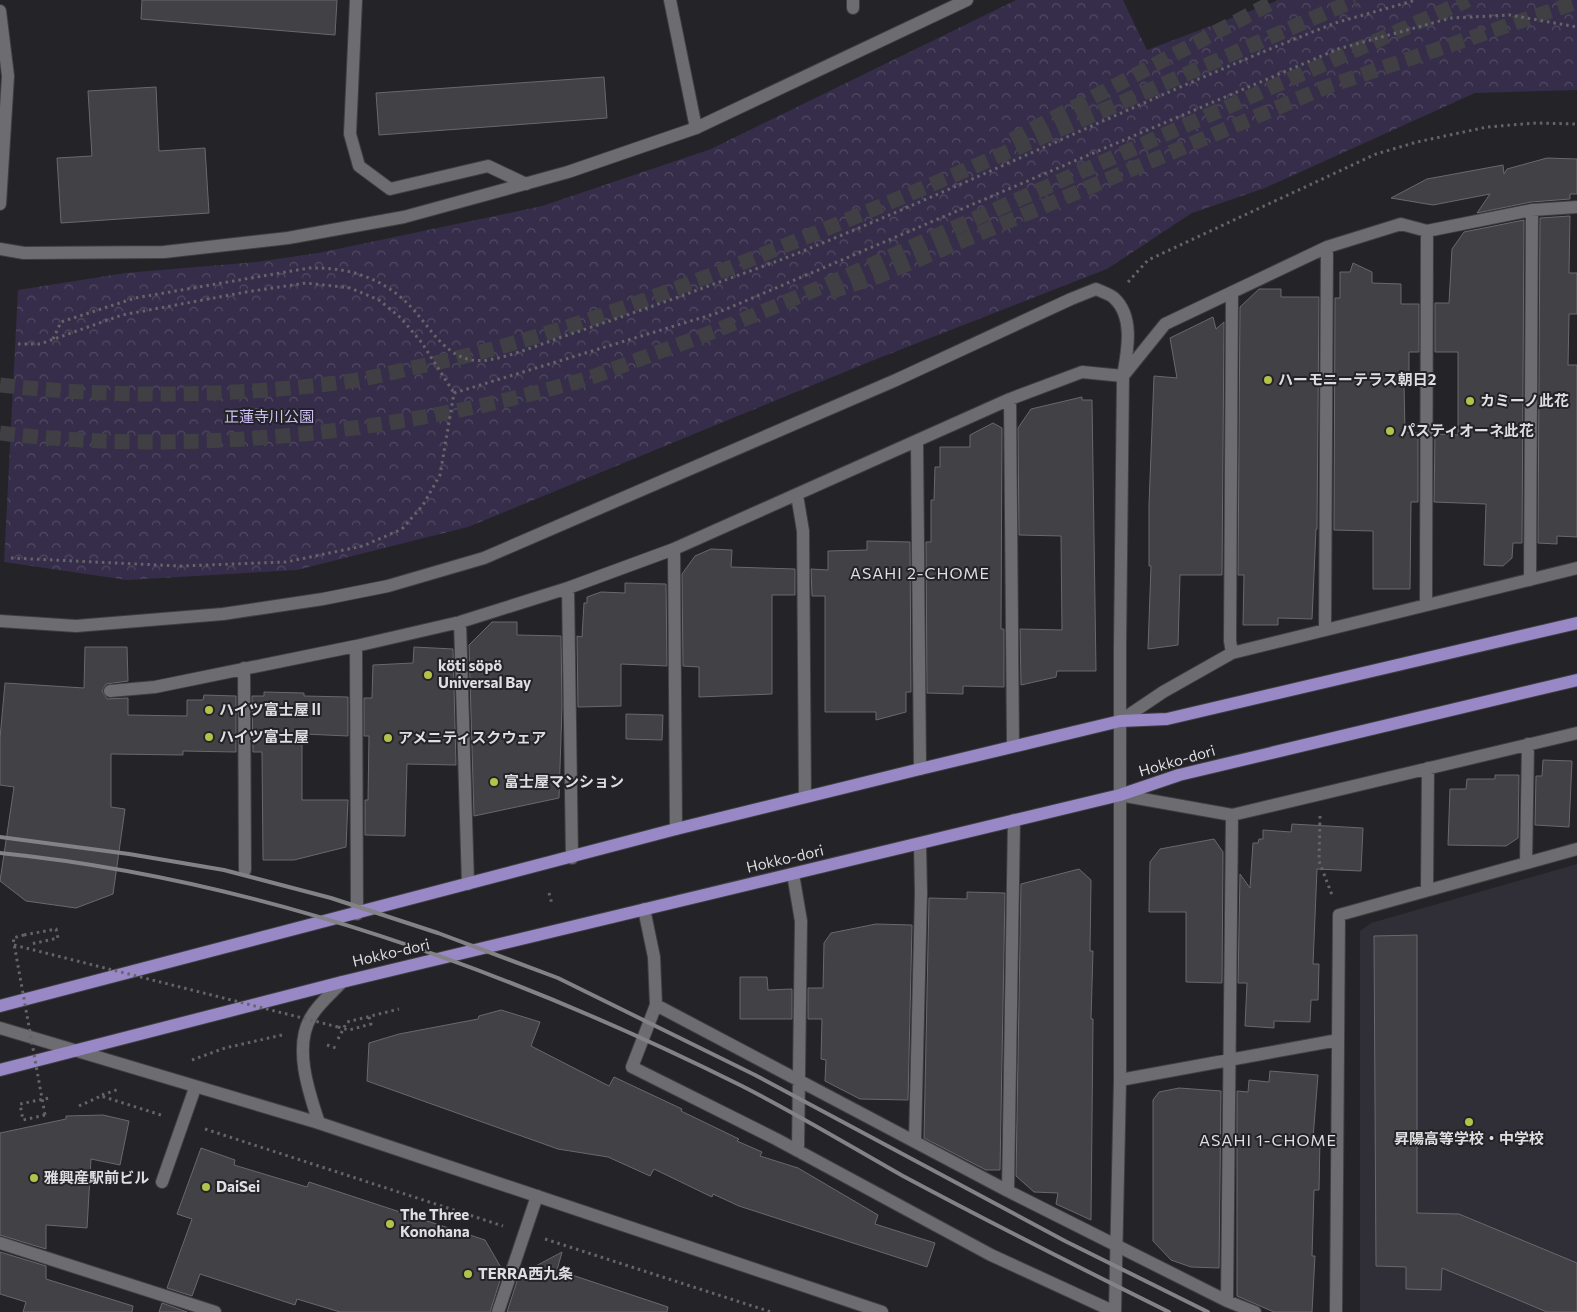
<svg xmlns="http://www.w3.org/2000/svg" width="1577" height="1312" font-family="Commissioner,'Noto Sans JP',sans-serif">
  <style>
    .built { fill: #302e36 }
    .park { fill: url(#park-crowns) }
    .building { fill: #424146; stroke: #69686d }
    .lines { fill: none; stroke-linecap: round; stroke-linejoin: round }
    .motorway-tunnel { stroke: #403f43; stroke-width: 15; stroke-dasharray: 15 8; stroke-linecap: butt }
    .service-casing { stroke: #3f3e42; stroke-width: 14 }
    .minor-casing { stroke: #3f3e42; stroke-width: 14 }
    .tertiary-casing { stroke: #3f3e42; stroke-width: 14 }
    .primary-casing { stroke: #3f3e42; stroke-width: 14 }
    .path { stroke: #656468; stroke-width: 3; stroke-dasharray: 2.5 4; stroke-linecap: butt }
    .service { stroke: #6d6c71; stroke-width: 12 }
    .minor { stroke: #6d6c71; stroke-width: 12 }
    .tertiary { stroke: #6d6c71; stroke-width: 12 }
    .primary { stroke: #9988c6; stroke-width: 12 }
    .rail { stroke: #838285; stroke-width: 4 }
    .path-bridge { stroke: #656468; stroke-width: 3; stroke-dasharray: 2.5 4; stroke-linecap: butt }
    .poi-dot { fill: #b3c24b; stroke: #242327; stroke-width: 2 }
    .labels { text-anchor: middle; stroke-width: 4; stroke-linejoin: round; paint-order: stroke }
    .poi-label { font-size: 15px; font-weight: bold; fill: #dfdee1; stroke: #242327; text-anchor: start }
    .park-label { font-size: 15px; fill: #cebff9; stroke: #242327 }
    .street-label { font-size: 15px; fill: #dfdee1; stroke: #242327 }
    .neighbourhood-label { font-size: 16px; letter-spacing: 1px; fill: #dfdee1; stroke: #242327 }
  </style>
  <defs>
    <pattern id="park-crowns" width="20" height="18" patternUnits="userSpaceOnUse" patternTransform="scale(1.25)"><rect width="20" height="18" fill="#352d49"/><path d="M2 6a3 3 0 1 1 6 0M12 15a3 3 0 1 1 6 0" fill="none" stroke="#524b63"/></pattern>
  </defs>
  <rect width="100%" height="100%" fill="#242327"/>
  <path class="built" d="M1577 864V1312H1360V931L1371 923Z"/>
  <path class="park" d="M1016 0H1123L1147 50 1279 0H1577V90L1475 93 1265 188 1192 213 1107 269 874 360 468 527 297 570 127 580 4 562 18 290 125 273 256 262 318 253 542 206 711 149Z"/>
  <path class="building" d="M142 0H337L335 35 141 19Z
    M604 77 607 118 379 135 376 93Z
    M156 87 159 151 205 148 209 213 61 223 57 158 92 156 88 91Z
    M1547 158 1577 159V194H1570V199L1531 202 1477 213 1490 194 1433 205 1391 198 1427 179 1503 165 1504 174 1507 169Z
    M1570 216 1569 273H1577V314H1569L1568 365H1577V537L1557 536V544L1538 543 1540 218Z
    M1524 220 1522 543H1513L1512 558 1503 566 1484 565 1486 504 1434 502 1435 434 1458 435V352H1435V303H1449L1452 249 1464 232Z
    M1353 263 1372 272V283L1401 284V304H1419V352H1409V383H1404L1405 432 1418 433V502H1411L1410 589H1373V531L1334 530 1335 298H1340V272H1350Z
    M1259 289H1281V297H1319L1317 529H1316L1312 619 1278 618V625H1243L1244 575H1238L1240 307Z
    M1213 317 1216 329 1224 322 1222 575H1180L1178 645 1148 649 1151 566H1149V505L1154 376 1177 378 1170 338Z
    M1082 397V400H1092L1096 671H1057L1056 677 1021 685 1020 629 1062 630 1061 536 1019 535 1018 428 1031 409Z
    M993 423 1002 428 1001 629H1004V687L963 686V694L927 693 926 542H931V500H934L935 467H940V447H970V435Z
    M867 541 910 542 911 692H906V712L876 720V712H825V596H812L811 569 828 570V551L867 550Z
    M711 549 732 550 731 567 795 569V595H772V694L699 697V667L683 666 682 574 695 556Z
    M625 583 666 584 667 666 621 664V706L578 707 577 636 582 637 584 603H587V597L601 592 625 593Z
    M492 622H517V635L561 636 562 707 559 798 474 816 469 645Z
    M85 647H127L128 681 106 684 102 691 107 699 128 698V715L187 716V700H203L204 695 236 696V752L183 751V755L111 754V807L125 809 113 894 76 908 26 901 0 881 14 787 0 785V738L5 683 84 688Z
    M414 647 453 649 456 765 407 764 405 836 365 835V800H368L369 736H364V698H372L373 665 413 663Z
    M264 692 304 693V696L348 697V736L304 734 302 738V800H348L346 847 294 860H263L262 752H253L252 696H264Z
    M626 714 663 715 662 740 626 739Z
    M1543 760 1572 761 1569 827 1535 825 1536 776H1542Z
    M1495 775H1519L1518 838 1506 846 1448 845 1450 789H1466L1467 779H1495Z
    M1292 824 1363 828 1361 871 1317 869 1313 964H1319L1318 1000H1311L1310 1022 1274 1021V1028L1245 1026 1247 983H1238L1240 874 1250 888 1253 843H1258L1259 839H1263V830L1291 832Z
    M1214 839 1223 852 1222 983 1186 982V912H1149L1150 862 1160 849Z
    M1079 869 1091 880 1090 951H1093L1091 1019H1093L1091 1220 1056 1204 1058 1193 1034 1192 1016 1176 1021 884Z
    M967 892 1005 893 1000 1170H986L924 1138 929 898 967 899Z
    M876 924 912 925 908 1100 860 1099 825 1081 826 1060 821 1059 822 1019H808V988H823L824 943 831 933Z
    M1417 935V1213L1459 1214 1577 1263V1312H1547L1442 1268 1441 1290 1406 1289V1267L1376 1266 1374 936Z
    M740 977H767L768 990 792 989V1019H740Z
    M501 1010 540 1022 531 1046 609 1086 614 1077 682 1109 681 1111 739 1139 737 1141 762 1152 760 1156 798 1168 878 1215 875 1224 935 1243 927 1267 739 1206 713 1194 712 1197 654 1169 650 1176 608 1157 558 1149 367 1081 369 1043 399 1034 478 1019 479 1016Z
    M1270 1071 1318 1075 1313 1138H1320L1319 1190H1314L1312 1256H1315L1312 1312H1274L1237 1296V1091L1248 1092 1249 1080 1269 1082Z
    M1179 1088 1221 1091 1219 1268 1191 1267 1171 1260 1153 1241V1100L1159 1092Z
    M103 1115 129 1121 120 1165 91 1159 87 1228 46 1225V1249L0 1235V1133L66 1119V1116Z
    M201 1148 235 1160 234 1165 307 1187 309 1182 485 1240 503 1271 490 1312H340L297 1299 295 1305 200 1274 192 1296 167 1288 192 1219 177 1214Z
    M0 1252 46 1266V1279L133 1306 132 1312H23L26 1302 0 1294Z
    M562 1252 557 1270 668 1307 667 1312H507L519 1275Z
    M162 1303 187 1312H159Z"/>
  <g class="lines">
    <path class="motorway-tunnel" d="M1012 140 1277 0
      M830 292 879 276 1326 87 1577 2
      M0 385C113 398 231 397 344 382 365 379 386 374 407 369 544 342 673 291 801 239 987 163 1171 80 1355 0
      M0 433C189 456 397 433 579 381 609 372 638 359 667 349 777 309 883 259 990 212 1150 141 1309 71 1468 0"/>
    <g class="service-casing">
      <path id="service" d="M356 0 350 134 359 166 390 189 488 166 526 184
        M670 0 696 128
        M853 8V0
        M162 1182 195 1088"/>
    </g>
    <g class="minor-casing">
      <path id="minor" d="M0 249 24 253 164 252 288 238 404 217 568 172 696 128 967 0
        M1232 292 1230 641 1232 653
        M1010 399 1013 746
        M917 441 920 769
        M797 495 803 531 805 797
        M674 549 676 829
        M1530 580 1532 210
        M568 588 572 858
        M1426 605 1427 231
        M0 621 76 626 223 614 323 599 388 586 484 558 896 380 1071 299 1096 289C1102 292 1110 294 1114 298 1135 317 1127 353 1123 376
        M460 622 468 884
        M1325 630 1327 247
        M356 646 357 914
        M244 668 245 870
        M110 691 155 687 356 646 460 622 568 588 674 549 1010 399 1082 372 1123 376 1165 324 1327 247 1401 224 1427 231 1532 210 1577 207
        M1120 721 1163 692 1232 653 1577 568
        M1120 795 1232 815 1577 733
        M1526 863 1528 744
        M793 874 801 921 798 1151
        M1427 889 1428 768
        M644 909 654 957 656 1005 632 1067 776 1139 991 1255 1115 1312
        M656 1005 1008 1191 1227 1301 1255 1312
        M1120 1080 1338 1040
        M319 1123C309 1093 293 1047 311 1017 318 1004 332 993 342 982
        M915 1141 921 893 920 844
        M1008 1191 1014 820
        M0 1243 215 1312
        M1227 1301 1232 815
        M498 1312 537 1196
        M1336 1312 1339 915 1577 849"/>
    </g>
    <g class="tertiary-casing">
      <path id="tertiary" d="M0 11 8 76 0 204
        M0 1028 319 1123 882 1312
        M1115 1312 1120 1080V646L1123 376"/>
    </g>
    <g class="primary-casing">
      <path id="primary" d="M0 1006 676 829 920 769 1120 721 1167 719 1577 623
        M0 1070 342 982 1120 795 1179 775 1577 680"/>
    </g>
    <path class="path" d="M1128 282 1148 260 1376 154 1417 142 1487 127 1536 123 1577 124
      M53 339 61 322 135 298 309 268C345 267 379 276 406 302 431 325 446 366 488 360 512 356 536 346 559 338 601 324 642 310 684 295 719 282 754 270 788 257 951 192 1108 116 1270 49L1335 23 1416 0
      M18 344H40L122 315 246 292 306 283 350 288 379 300 401 318 422 343 454 393
      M11 558 179 566 286 562 363 546 402 529 423 505 440 475 454 393 717 313 1338 49 1451 18 1510 15 1577 27
      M1320 816 1319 861 1332 895
      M549 893 552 904
      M24 935 56 929 58 938 31 944
      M338 1027 349 1030 371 1024 369 1017
      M338 1039 347 1022 399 1009
      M327 1045 339 1049
      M192 1060 225 1048 282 1035
      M102 1095 119 1089
      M79 1106 101 1096 161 1115
      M45 1115 23 1120 20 1104 49 1098
      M205 1129 503 1226
      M545 1239 771 1312"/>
    <use href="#service" class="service"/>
    <use href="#minor" class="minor"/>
    <use href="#tertiary" class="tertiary"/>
    <use href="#primary" class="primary"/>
    <path class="rail" d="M0 837 129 854 224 870 331 898 438 933 558 978 755 1075 1065 1241 1208 1312
      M0 853C258 879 511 971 742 1086 797 1114 850 1146 903 1176 991 1223 1080 1268 1169 1312"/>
    <path class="path-bridge" d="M24 935 13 938 45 1115
      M14 945 338 1027"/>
  </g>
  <g class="poi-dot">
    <circle cx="1268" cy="380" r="5"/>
    <circle cx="1470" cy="401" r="5"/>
    <circle cx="1390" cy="431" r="5"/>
    <circle cx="428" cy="675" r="5"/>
    <circle cx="209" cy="710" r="5"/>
    <circle cx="209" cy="737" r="5"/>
    <circle cx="388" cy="738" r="5"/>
    <circle cx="494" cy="782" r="5"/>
    <circle cx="1469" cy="1122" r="5"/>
    <circle cx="34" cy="1178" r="5"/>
    <circle cx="206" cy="1187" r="5"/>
    <circle cx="390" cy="1224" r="5"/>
    <circle cx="468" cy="1274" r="5"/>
  </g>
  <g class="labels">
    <g class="poi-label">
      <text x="1278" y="385">ハーモニーテラス朝日2</text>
      <text x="1480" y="406">カミーノ此花</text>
      <text x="1400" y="436">パスティオーネ此花</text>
      <text x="438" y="671">köti söpö<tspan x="438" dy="17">Universal Bay</tspan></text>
      <text x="219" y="715">ハイツ富士屋Ⅱ</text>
      <text x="219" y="742">ハイツ富士屋</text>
      <text x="398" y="743">アメニティスクウェア</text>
      <text x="504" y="787">富士屋マンション</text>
      <text x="1469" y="1144" text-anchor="middle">昇陽高等学校・中学校</text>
      <text x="44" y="1183">雅興産駅前ビル</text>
      <text x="216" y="1192">DaiSei</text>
      <text x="400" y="1220">The Three<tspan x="400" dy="17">Konohana</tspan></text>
      <text x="478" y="1279">TERRA西九条</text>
    </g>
    <g class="park-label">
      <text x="269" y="422">正蓮寺川公園</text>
    </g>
    <g class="street-label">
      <text transform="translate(1177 761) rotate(-16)" y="5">Hokko-dori</text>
      <text transform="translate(785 859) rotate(-13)" y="5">Hokko-dori</text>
      <text transform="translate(391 953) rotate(-13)" y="5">Hokko-dori</text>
    </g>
    <g class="neighbourhood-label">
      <text x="920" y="579">ASAHI 2-CHOME</text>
      <text x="1268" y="1146">ASAHI 1-CHOME</text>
    </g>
  </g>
</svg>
